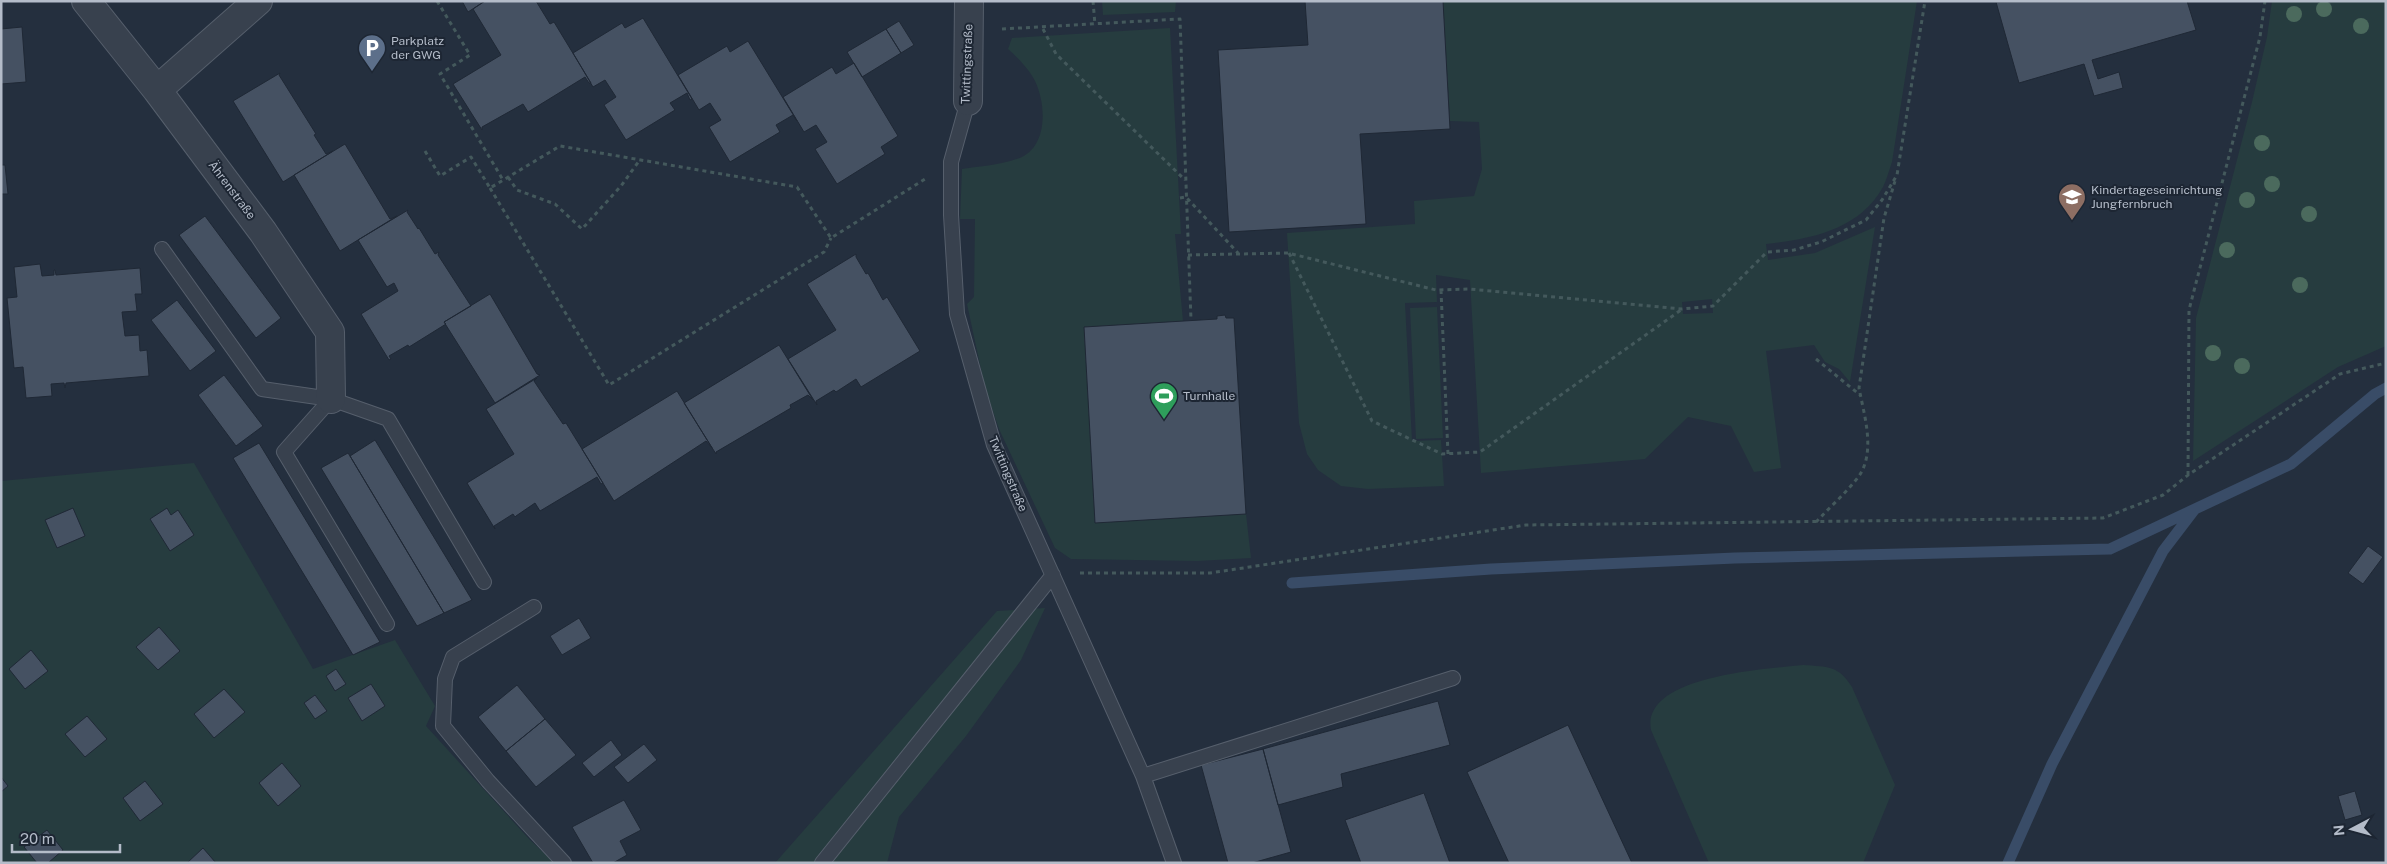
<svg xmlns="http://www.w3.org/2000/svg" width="2387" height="864" font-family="'Public Sans',sans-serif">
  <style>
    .green { fill: #263c3f; fill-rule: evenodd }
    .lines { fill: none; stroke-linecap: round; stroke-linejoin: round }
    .stream { stroke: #394c67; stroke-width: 11 }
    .building { fill: #455162; stroke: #1f2835 }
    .service-casing { stroke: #565f6c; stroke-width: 16 }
    .minor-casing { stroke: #565f6c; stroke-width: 30 }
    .path { stroke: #44595c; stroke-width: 3; stroke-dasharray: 4 4; stroke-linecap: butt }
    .service { stroke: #38414e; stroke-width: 14 }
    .minor { stroke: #38414e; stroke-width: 28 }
    .tree { fill: #4b6a5d }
    .labels { text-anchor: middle; stroke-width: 4; stroke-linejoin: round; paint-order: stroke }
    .poi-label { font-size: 12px; fill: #b4bcc9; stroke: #1d2633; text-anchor: start }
    .street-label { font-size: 12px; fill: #b4bcc9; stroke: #1d2633 }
  </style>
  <rect width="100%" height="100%" fill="#242f3e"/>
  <path class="green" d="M1102 1H1176L1175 12 1103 15Z
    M1443 1H1917L1892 162C1889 170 1887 179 1883 187 1859 230 1811 239 1766 244L1768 260 1815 253 1875 227 1850 382 1839 369 1825 362 1814 345 1766 351 1781 468 1754 472 1731 426 1688 417 1645 459 1481 473 1470 280 1436 275 1437 302 1405 303 1412 441 1441 440 1444 486 1368 489 1341 486 1318 470 1307 454 1299 423 1287 233 1415 224 1414 201 1474 196 1482 169 1479 122 1450 121ZM1712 299 1713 313 1683 314 1682 302Z
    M2272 1H2386V346L2338 367 2193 461 2196 318 2252 102 2267 37Z
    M1170 28 1181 234H1175L1183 321 1084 327 1095 523 1246 514 1251 558 1197 561 1071 559 1055 548 999 429 985 388 967 304 974 297 975 219H960L962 169C981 166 1003 165 1022 157 1048 144 1046 104 1035 81 1029 69 1018 58 1008 49L1012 38Z
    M1437 307 1443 438 1416 439 1410 308Z
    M194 463 313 669 395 640 435 706 426 726 530 840 555 863H1V481Z
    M1045 608 1021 660 966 736 899 817 887 863H775L997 611Z
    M1803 665C1828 667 1838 665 1852 687L1895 785 1863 863H1709L1651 730C1641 675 1768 669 1803 665Z"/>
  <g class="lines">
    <path class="stream" d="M1292 583 1491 569 1735 558 2110 549 2195 509
      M2008 863 2052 764 2163 551 2195 509 2291 464 2375 394 2386 388"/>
  </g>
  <path class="building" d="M462 1H485L468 12Z
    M485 1H536L550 24 554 22 591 83H589L585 77 528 112 523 104 482 127V130L453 84 501 55 473 9Z
    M1305 1H1443L1450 129 1360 134 1366 224 1229 232 1218 50 1308 45Z
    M2187 1 2196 30 2092 60 2098 79 2119 72 2123 88 2094 96 2084 64 2019 83 1996 2Z
    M643 18 692 99 690 100 687 93 670 103 675 110 626 140 604 105 616 97 605 80 593 87 573 53 622 23 625 28Z
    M899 21 914 45 901 53 886 29Z
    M22 27 26 82 1 84V29Z
    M886 29 901 53 862 77 847 52Z
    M748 41 797 121 793 115 776 125 780 132 730 162 709 127 721 120 710 103 699 110 678 75 727 46 730 52Z
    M854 63 898 136 881 147 885 154 837 184 815 149 827 142 816 125 804 132 783 97 832 67 836 74Z
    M280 73 279 75 316 134 314 135 326 154 333 151 283 182 233 101Z
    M345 144 390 219 397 216 340 251 294 175Z
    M1 165H5L8 194H1Z
    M408 210 407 212 418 229 419 228 435 254 439 252 438 255 471 306 444 322 446 324 409 347 408 345 389 356 391 359 389 360 361 314 398 291 394 283 387 287 358 240Z
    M205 216 281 318 256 338 179 235Z
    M856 254V257L866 274 868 273 883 300 887 297 920 351 861 387 856 379 836 392 834 390 816 401 817 405 788 359 836 330 807 284Z
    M40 264 42 276 54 275V270H55L56 275 140 268 142 294H135L137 311 122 312 125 336 139 335 140 351 147 350 149 376 66 383 65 388 64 383 51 384 52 396 26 398 23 367 14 368 7 298 17 297 14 267Z
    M490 294 537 374 540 375 495 403 444 322Z
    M177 300 216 351 190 371 151 320Z
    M1225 315 1226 318H1234L1246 514 1095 523 1084 327 1217 319V316Z
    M779 345 813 400 808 395 790 405 791 408 716 452V454L684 403Z
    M224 375 263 426 236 446 198 395Z
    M537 378 534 381 546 399 563 424 566 423 603 483 601 484 597 477 540 511 535 503 516 516 515 517 513 514 494 526 495 529 467 483 514 454 486 409Z
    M677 391 712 448 706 441 614 501 582 449Z
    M375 440 472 600 444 613 350 456Z
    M259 443 380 642 353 655 233 458Z
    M348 453 350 456 444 613 417 626 321 468Z
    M73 508 85 536 57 548 45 520Z
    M167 508 171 515 178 510 194 535 170 551 150 519Z
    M2368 546 2383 557 2363 584 2348 573Z
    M579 618 591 638 562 655 550 636Z
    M159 627 180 651 158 670 136 647Z
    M31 650 48 671 25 689 9 669Z
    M336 669 346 684 335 691 326 676Z
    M371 684 385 706 362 721 348 698Z
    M517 685 545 719 506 751 478 717Z
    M224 689 245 712 214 738 194 714Z
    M315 695 327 711 315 719 304 703Z
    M1438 701 1450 745 1341 774 1343 787 1278 805 1263 749Z
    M87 716 107 739 85 757 65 734Z
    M545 719 576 755 536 787 506 751Z
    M1568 725 1632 863H1509L1467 772Z
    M611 740 622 755 594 777 582 763Z
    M644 744 657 760 628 783 614 767Z
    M1263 749 1291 852 1252 863H1228L1201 765Z
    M282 763 301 786 278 806 259 783Z
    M1 777 8 786 1 792Z
    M145 781 163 804 140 821 123 798Z
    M2355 791 2362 815 2345 820 2338 796Z
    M1424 793 1450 863H1361L1345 820Z
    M624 800 641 830 620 841 627 855 613 863H593L572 827Z
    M47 830 63 850 48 863H37L24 847Z
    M203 848 216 863H187Z"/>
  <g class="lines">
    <g class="service-casing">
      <path id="service" d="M968 101 951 162V215L957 314 994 445 1143 776 1174 863
        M162 249 262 389 331 399 388 419 484 582
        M331 399 284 452 387 624
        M534 607 453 657 445 679 443 726 488 781 564 863
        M1143 776 1453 678
        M822 863 1053 575"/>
    </g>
    <g class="minor-casing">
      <path id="minor" d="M86 1 157 90 263 232 330 332 331 399
        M157 90 258 1
        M968 101 969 1"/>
    </g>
    <path class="path" d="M437 1 470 55 440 74 503 180
      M1093 1 1095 25
      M1002 29 1180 19 1191 320
      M1043 29 1056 54 1185 180
      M425 151 440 176 471 157 490 188 560 146 797 187 831 238 925 179
      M508 177 517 190 555 204 582 229 621 186 639 161
      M490 188 609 385 824 252 831 238
      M1180 198 1186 197 1238 253
      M1289 253 1372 421 1442 454 1480 452 1681 310
      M1188 255 1288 253 1436 290 1470 289 1682 309 1713 306 1767 252 1794 250 1821 242 1866 220 1882 200 1897 175 1925 1
      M1441 290 1448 454
      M1816 359 1860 395
      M2188 475 2189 310 2260 37 2265 1
      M1816 522C1830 507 1847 492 1859 476 1876 451 1864 415 1859 388L1884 218 1895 181
      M1080 573H1210L1526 525 2103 518 2163 495 2188 475 2340 374 2386 363"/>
    <use href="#service" class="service"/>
    <use href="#minor" class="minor"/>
  </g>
  <g class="tree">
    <circle cx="2324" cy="9" r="8"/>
    <circle cx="2294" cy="14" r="8"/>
    <circle cx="2361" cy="26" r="8"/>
    <circle cx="2262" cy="143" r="8"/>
    <circle cx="2272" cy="184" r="8"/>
    <circle cx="2247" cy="200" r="8"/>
    <circle cx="2309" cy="214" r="8"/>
    <circle cx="2227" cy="250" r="8"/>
    <circle cx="2300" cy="285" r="8"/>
    <circle cx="2213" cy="353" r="8"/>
    <circle cx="2242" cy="366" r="8"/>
  </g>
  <defs>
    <g id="parking-pin" transform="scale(1.4375)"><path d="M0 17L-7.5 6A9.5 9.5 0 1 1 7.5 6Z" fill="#5c6f8a" stroke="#1d2633"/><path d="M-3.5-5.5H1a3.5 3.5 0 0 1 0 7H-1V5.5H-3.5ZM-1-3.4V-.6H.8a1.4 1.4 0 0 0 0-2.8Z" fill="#fff"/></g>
    <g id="school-pin" transform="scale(1.4375)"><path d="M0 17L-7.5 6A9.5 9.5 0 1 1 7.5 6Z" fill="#8d6e63" stroke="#1d2633"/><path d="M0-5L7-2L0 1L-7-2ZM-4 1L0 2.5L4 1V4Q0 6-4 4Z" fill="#fff"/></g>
    <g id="stadium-pin" transform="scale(1.4375)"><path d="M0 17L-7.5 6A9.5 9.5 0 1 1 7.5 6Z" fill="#2e9e5b" stroke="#1d2633"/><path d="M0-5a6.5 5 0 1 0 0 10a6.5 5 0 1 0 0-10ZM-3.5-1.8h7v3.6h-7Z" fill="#fff"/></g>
  </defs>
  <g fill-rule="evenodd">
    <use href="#parking-pin" x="372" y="48"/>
    <use href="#school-pin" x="2072" y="197"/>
    <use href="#stadium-pin" x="1164" y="396"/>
  </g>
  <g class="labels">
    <g class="poi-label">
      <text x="391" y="45">Parkplatz<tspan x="391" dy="14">der GWG</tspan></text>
      <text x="2091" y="194">Kindertageseinrichtung<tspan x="2091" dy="14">Jungfernbruch</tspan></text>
      <text x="1183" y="400">Turnhalle</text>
    </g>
    <g class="street-label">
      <text transform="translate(967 64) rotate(-88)" y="4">Twittingstraße</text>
      <text transform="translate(232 190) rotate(53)" y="4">Ährenstraße</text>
      <text transform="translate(1008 474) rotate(67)" y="4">Twittingstraße</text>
    </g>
  </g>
  <rect width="2387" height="864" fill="none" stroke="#b4bcc9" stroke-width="5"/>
  <g transform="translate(2352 829) rotate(264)" stroke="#1d2633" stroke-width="4" paint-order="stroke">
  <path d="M0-4L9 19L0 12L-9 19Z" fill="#b4bcc9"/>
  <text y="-8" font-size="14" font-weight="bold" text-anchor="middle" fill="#b4bcc9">N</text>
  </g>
  <path d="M12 844v8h108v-8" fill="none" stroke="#b4bcc9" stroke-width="2.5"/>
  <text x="20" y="844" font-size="15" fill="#b4bcc9" stroke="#1d2633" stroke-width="4" paint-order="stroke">20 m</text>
</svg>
